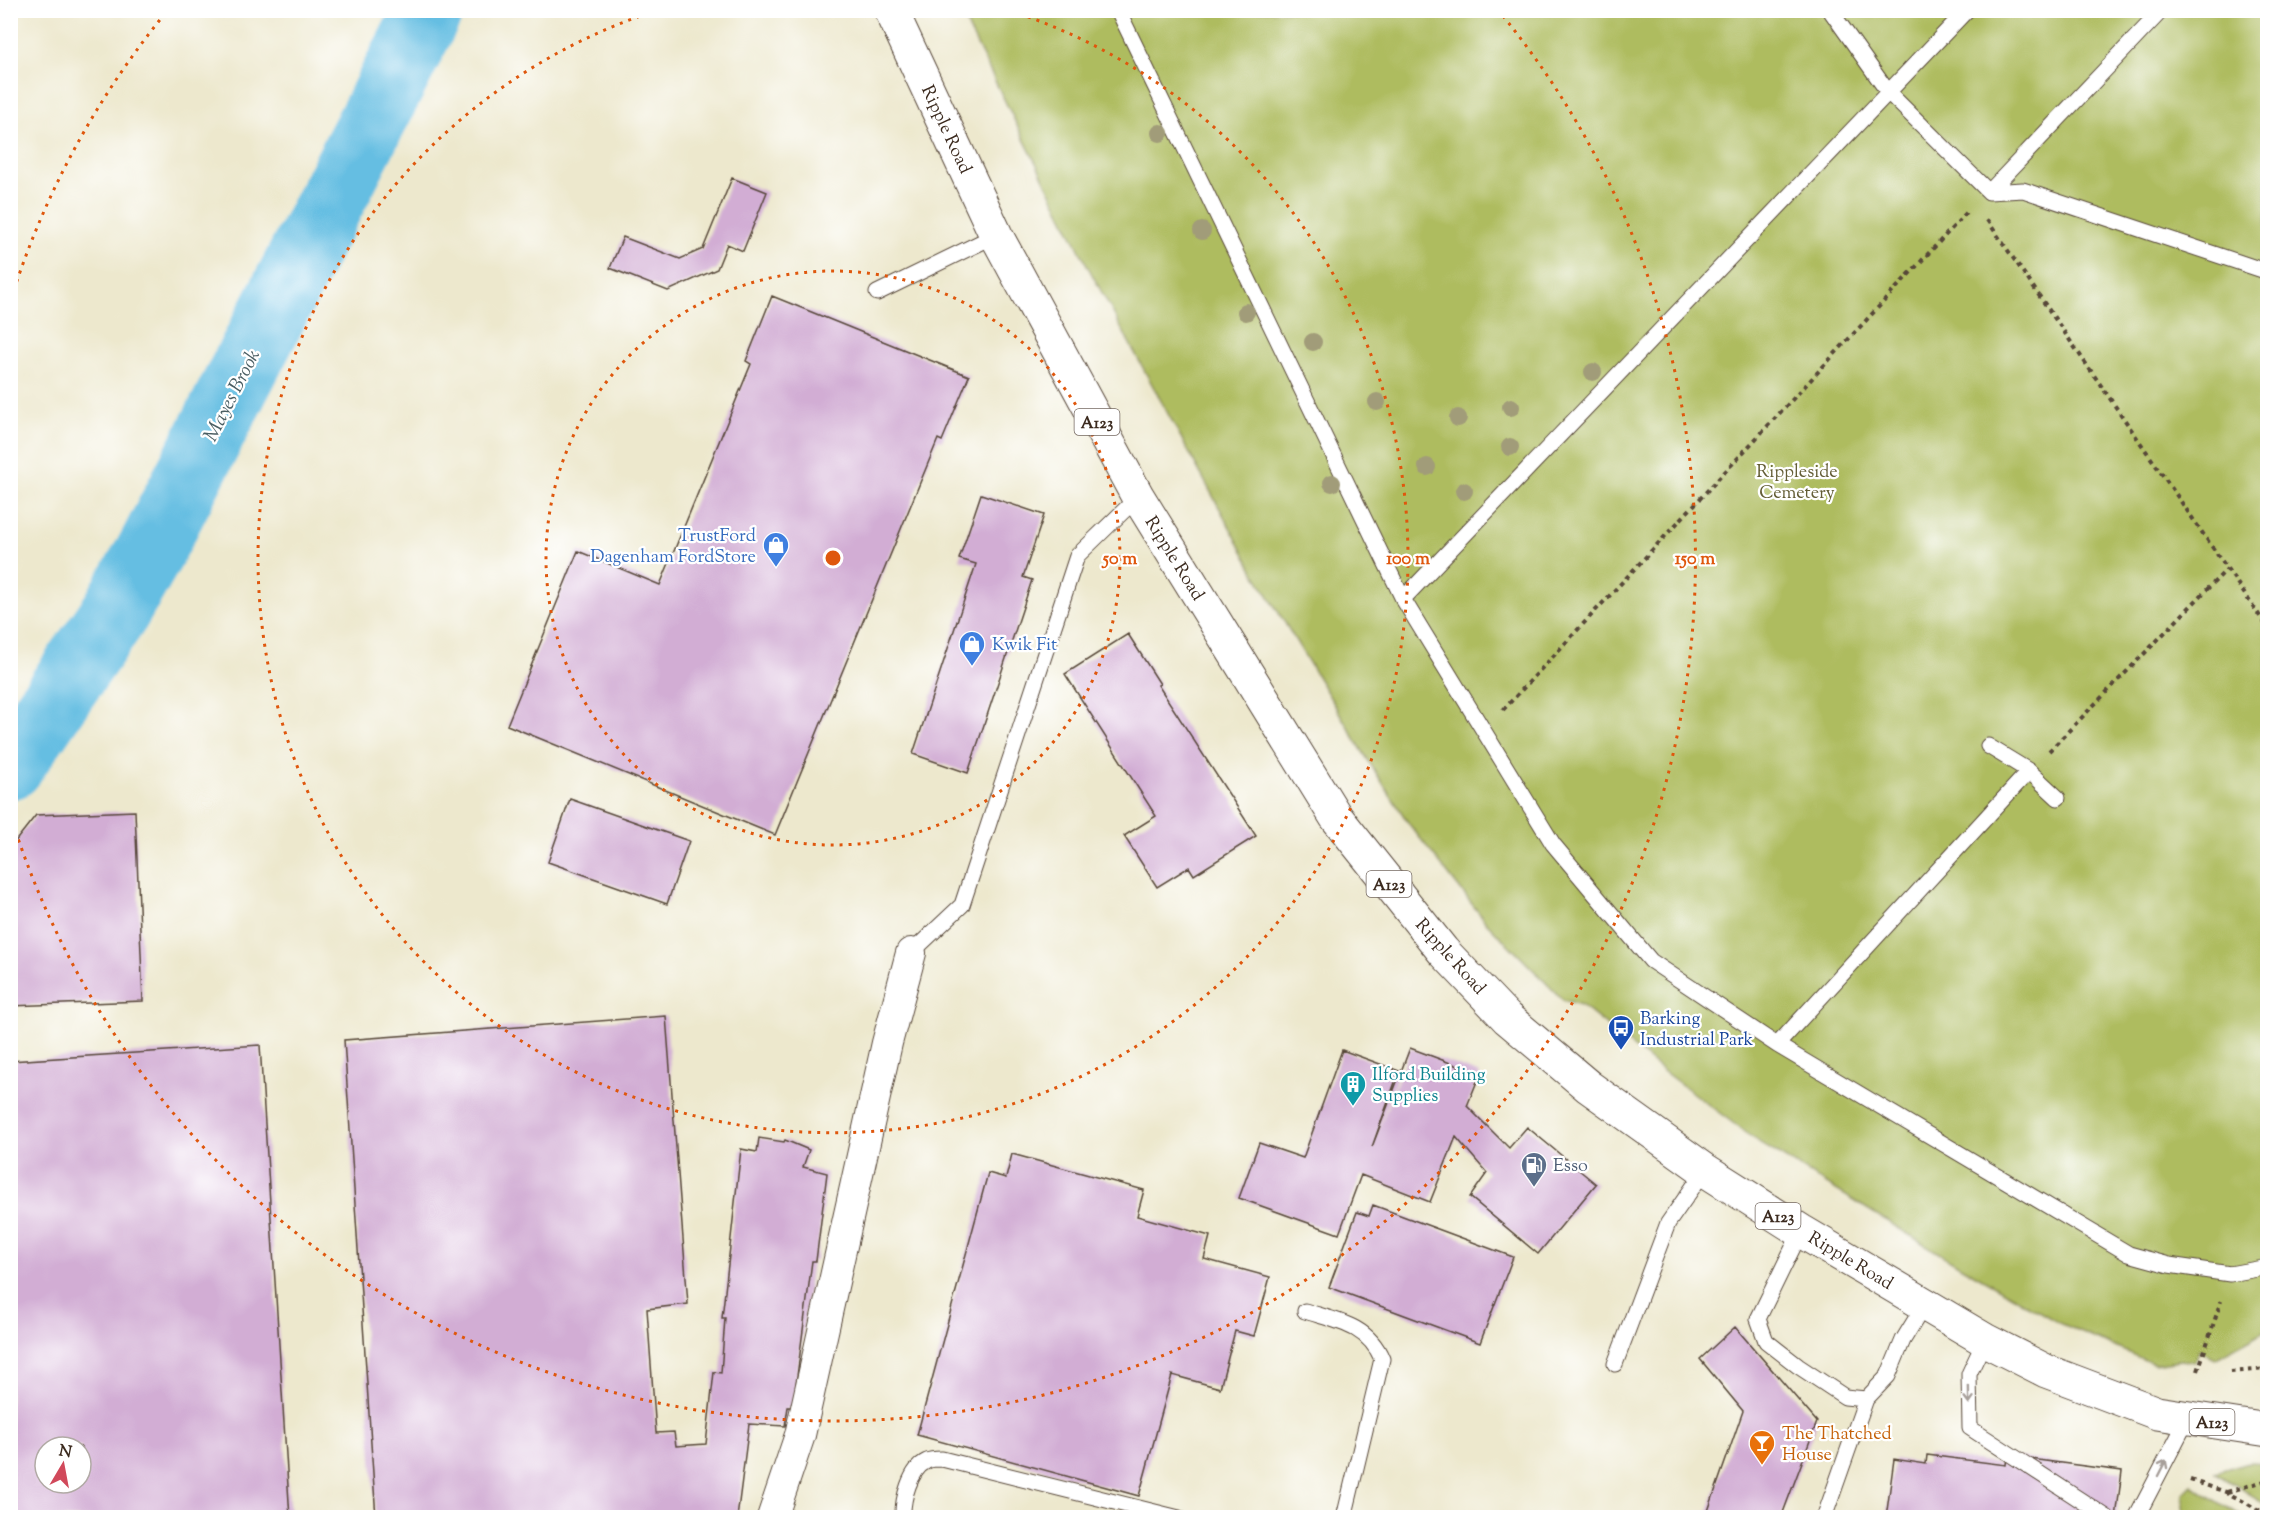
<svg xmlns="http://www.w3.org/2000/svg" width="2278" height="1528" font-family="'Sorts Mill Goudy',serif">
  <style>
    .green { fill: #aebc5f; stroke: #74733e; stroke-width: 1.5 }
    .lines { fill: none; stroke-linecap: round; stroke-linejoin: round }
    .river { stroke: #65bee2; stroke-width: 69 }
    .building { fill: #d2add4; fill-rule: evenodd }
    .service-casing { stroke: #564638; stroke-width: 17 }
    .minor-casing { stroke: #564638; stroke-width: 32 }
    .primary-casing { stroke: #564638; stroke-width: 35 }
    .path { stroke: #564638; stroke-width: 4; stroke-dasharray: 4.5 4.5; stroke-linecap: butt }
    .service { stroke: #fff; stroke-width: 15 }
    .minor { stroke: #fff; stroke-width: 30 }
    .primary { stroke: #fff; stroke-width: 33 }
    .tree { fill: #a19c79 }
    .oneway { stroke: #a79f9a }
    .ring { fill: none; stroke: #df570d; stroke-width: 3; stroke-dasharray: 3 6 }
    .labels { text-anchor: middle; stroke-width: 4.5; stroke-linejoin: round; paint-order: stroke }
    .shield { fill: #fff; stroke: #766a62; stroke-width: 1.5 }
    .shield-label { font-size: 16px; font-weight: bold; fill: #3b2a1e }
    .street-label { font-size: 18px; fill: #3b2a1e; stroke: #fff }
    .park-label { font-size: 18px; fill: #635d35; stroke: #fff }
    .shop-label { font-size: 18px; fill: #366cbe; stroke: #fff; text-anchor: end }
    .transit-label { font-size: 18px; fill: #164399; stroke: #fff; text-anchor: start }
    .culture-label { font-size: 18px; fill: #0d838f; stroke: #fff; text-anchor: start }
    .service-label { font-size: 18px; fill: #4e5e75; stroke: #fff; text-anchor: start }
    .food-label { font-size: 18px; fill: #c56008; stroke: #fff; text-anchor: start }
    .water-label { font-size: 20px; font-style: italic; fill: #4a5e63; stroke: #fff }
    .centre { fill: #df570d; stroke: #fff; stroke-width: 3 }
    .ring-label { font-size: 18px; text-anchor: middle; font-weight: bold; fill: #df570d; stroke: #fff; stroke-width: 4.5; stroke-linejoin: round; paint-order: stroke }
  </style>
  <rect width="100%" height="100%" fill="#fff"/>
  <filter id="ink" filterUnits="userSpaceOnUse"><feTurbulence type="fractalNoise" baseFrequency=".0167" numOctaves="2"/><feDisplacementMap in="SourceGraphic" scale="12" xChannelSelector="R" yChannelSelector="G"/><feConvolveMatrix kernelMatrix="1 2 1 2 8 2 1 2 1" color-interpolation-filters="sRGB"/></filter>
  <filter id="wash" filterUnits="userSpaceOnUse"><feTurbulence type="fractalNoise" baseFrequency=".008" numOctaves="4" result="noise"/><feDisplacementMap in="SourceGraphic" scale="24" xChannelSelector="R" yChannelSelector="G"/><feGaussianBlur stdDeviation="1.35" result="paint"/><feColorMatrix in="noise" values="0 0 0 0 0 0 0 0 0 0 0 0 0 0 0 0 0 1.4 0 .05"/><feComposite in="paint" operator="in"/></filter>
  <g filter="url(#wash)">
    <rect width="100%" height="100%" fill="#ede8cd"/>
    <path class="green" d="M960 11H2267V1330L2215 1359 2198 1349 2195 1362 2180 1360 2154 1364 2059 1323 1960 1266 1760 1143 1663 1071 1581 1005 1563 1000 1557 994 1486 922 1409 824 1371 765 1257 577 1088 267Z
      M2249 1462 2267 1463V1505L2215 1472Z
      M2192 1485 2242 1517H2185L2183 1494Z"/>
    <g class="lines">
      <path class="river" d="M10 765 116 611 151 550 429 10"/>
    </g>
    <g id="blocks">
      <path class="building" d="M732 178 767 192 743 251 727 244 717 269 668 291 610 268 623 237 680 259 703 249Z
        M772 296 969 376 942 441 938 439 775 835 507 725 578 551 660 585 751 364 746 361Z
        M981 494 1044 515 1023 577 1032 580 968 773 913 754 976 564 959 559Z
        M1128 634 1160 684 1158 685 1256 836 1194 875 1189 867 1157 887 1124 836 1156 816 1065 674Z
        M570 799 689 841 667 904 548 862Z
        M135 811 143 1001 10 1006V848L36 815Z
        M666 1016 688 1304 647 1309 656 1433 674 1432 676 1446 706 1444 714 1372 721 1373 725 1318H722L741 1149 757 1152 759 1138 784 1142 785 1140 809 1150 803 1167 827 1173 816 1261H812L793 1407H788L785 1426 749 1424 737 1518H376L344 1040Z
        M260 1045 290 1518H10V1061ZM45 1447H81V1483H45Z
        M1410 1048 1480 1074 1467 1106 1509 1148 1527 1127 1596 1184 1538 1254 1470 1197 1487 1173 1456 1137 1430 1202 1361 1175 1339 1234 1239 1198 1259 1143 1303 1158 1342 1050 1399 1071 1372 1147Z
        M1012 1154 1144 1190 1137 1216 1210 1236 1204 1259 1270 1277 1254 1336 1235 1331 1220 1388 1172 1375 1139 1496 917 1435 988 1173 1006 1178Z
        M1373 1205 1513 1257 1480 1343 1329 1287 1357 1212 1369 1216Z
        M1735 1327 1817 1422 1781 1518H1676L1708 1511 1743 1411 1700 1359Z
        M1927 1455 2006 1465 2007 1456 2122 1471 2116 1518H1886L1894 1459 1926 1464Z"/>
    </g>
  </g>
  <g filter="url(#ink)">
    <use href="#blocks" fill-opacity="0" stroke="#564638" stroke-width="1.5"/>
    <g class="lines">
      <g class="service-casing">
        <path id="service" d="M1118 10 1403 599 1553 844 1651 961 1777 1045 2129 1254 2169 1265 2230 1274 2268 1267
          M1830 10 1888 92 1989 192 2023 190 2268 272
          M1989 192 2162 10
          M877 293 996 235
          M1403 599 1967 10
          M1988 746 2029 771 2058 798
          M911 953 962 905 1077 556 1138 497
          M1777 1045 2029 771
          M1801 1231 1758 1319 1766 1341 1798 1366 1845 1397 1866 1399 1888 1376 1903 1340 1925 1304
          M1305 1311C1337 1321 1368 1325 1382 1359L1344 1518
          M1985 1340 1969 1374 1970 1428 2108 1518
          M1615 1364 1668 1223 1705 1170
          M903 1518C902 1500 910 1469 927 1461 931 1459 937 1459 942 1459L1179 1518
          M1824 1518 1866 1399
          M2136 1518 2188 1418"/>
      </g>
      <g class="minor-casing">
        <path id="minor" d="M772 1518 800 1435 887 1043 911 953"/>
      </g>
      <g class="primary-casing">
        <path id="primary" d="M891 10 996 235 1138 497 1336 817 1443 951 1507 1018 1589 1087 1705 1170 1801 1231 1985 1340 2046 1371 2157 1413 2268 1430"/>
      </g>
      <path class="path" d="M1987 220 2268 628
        M1503 710 1968 211
        M2049 751 2227 569
        M2198 1371 2221 1301
        M2230 1372 2268 1369
        M2190 1480 2226 1492 2268 1515
        M2227 1492 2268 1480"/>
      <use href="#service" class="service"/>
      <use href="#minor" class="minor"/>
      <use href="#primary" class="primary"/>
    </g>
    <g class="tree">
      <circle cx="1160" cy="133" r="9"/>
      <circle cx="1202" cy="231" r="9"/>
      <circle cx="1246" cy="312" r="9"/>
      <circle cx="1313" cy="342" r="9"/>
      <circle cx="1593" cy="372" r="9"/>
      <circle cx="1377" cy="402" r="9"/>
      <circle cx="1511" cy="407" r="9"/>
      <circle cx="1458" cy="418" r="9"/>
      <circle cx="1510" cy="447" r="9"/>
      <circle cx="1427" cy="467" r="9"/>
      <circle cx="1332" cy="483" r="9"/>
      <circle cx="1464" cy="491" r="9"/>
    </g>
    <defs><path id="oneway-shaft" d="M-6 0H5M1.5-3L5.5 0L1.5 3" fill="none" stroke-width="1.6" stroke-linecap="round" stroke-linejoin="round" transform="scale(1.5)"/></defs>
    <g class="oneway">
      <use href="#oneway-shaft" transform="translate(1969 1395) rotate(89)"/>
      <use href="#oneway-shaft" transform="translate(2162 1468) rotate(-63)"/>
    </g>
  </g>
  <g class="ring">
    <circle cx="833" cy="558" r="287"/>
    <path d="M1011 11A575 575 0 1 1 655 11"/>
    <path d="M11 299A862 862 0 0 1 163 16M1503 16A862 862 0 1 1 11 817"/>
  </g>
  <defs>
    <g id="shop-pin" transform="scale(1.35)"><path d="M0 17L-7.5 6A9.5 9.5 0 1 1 7.5 6Z" fill="#3f7fe0" stroke="#fff"/><path d="M-5-2.5h2.3a2.7 3.5 0 0 1 5.4 0H5L5.5 6h-11ZM-1.5-2.5h3a1.5 2.3 0 0 0-3 0Z" fill="#fff"/></g>
    <g id="bus-pin" transform="scale(1.35)"><path d="M0 17L-7.5 6A9.5 9.5 0 1 1 7.5 6Z" fill="#1a4fb4" stroke="#fff"/><path d="M-5-6H5V4H4V6H2V4H-2V6H-4V4H-5ZM-3.5-4V0h7V-4ZM-3.5 1.2v1.5H-2V1.2ZM2 1.2v1.5H3.5V1.2Z" fill="#fff"/></g>
    <g id="building-pin" transform="scale(1.35)"><path d="M0 17L-7.5 6A9.5 9.5 0 1 1 7.5 6Z" fill="#0f9aa8" stroke="#fff"/><path d="M-4-6H4V6H1V3H-1V6H-4ZM-2.5-4.3h1.7v1.8h-1.7ZM.8-4.3h1.7v1.8H.8ZM-2.5-1h1.7V.8h-1.7ZM.8-1h1.7V.8H.8Z" fill="#fff"/></g>
    <g id="fuel-pin" transform="scale(1.35)"><path d="M0 17L-7.5 6A9.5 9.5 0 1 1 7.5 6Z" fill="#5c6f8a" stroke="#fff"/><path d="M-5.5-6h7V0h2V4h1.3V-2.5L3-4.5l.8-.8L6-3V5H2.5V1h-1V6h-7ZM-4.2-4.7v3.2H.2V-4.7Z" fill="#fff"/></g>
    <g id="bar-pin" transform="scale(1.35)"><path d="M0 17L-7.5 6A9.5 9.5 0 1 1 7.5 6Z" fill="#e8710a" stroke="#fff"/><path d="M-6-5H6L.8 .8V4.5H3.5V6h-7V4.5H-.8V.8Z" fill="#fff"/></g>
  </defs>
  <g fill-rule="evenodd">
    <use href="#shop-pin" x="776" y="545"/>
    <use href="#shop-pin" x="972" y="644"/>
    <use href="#bus-pin" x="1621" y="1028"/>
    <use href="#building-pin" x="1353" y="1084"/>
    <use href="#fuel-pin" x="1534" y="1165"/>
    <use href="#bar-pin" x="1762" y="1443"/>
  </g>
  <g class="labels">
    <g class="shield">
      <rect x="1074.5" y="409" width="45" height="26" rx="4.5"/>
      <rect x="1366.5" y="871" width="45" height="26" rx="4.5"/>
      <rect x="1755.5" y="1203" width="45" height="26" rx="4.5"/>
      <rect x="2189.5" y="1409" width="45" height="26" rx="4.5"/>
    </g>
    <g class="shield-label">
      <text x="1097" y="428">A123</text>
      <text x="1389" y="890">A123</text>
      <text x="1778" y="1222">A123</text>
      <text x="2212" y="1428">A123</text>
    </g>
    <g class="street-label">
      <text transform="translate(947 129) rotate(65)" y="6">Ripple Road</text>
      <text transform="translate(1175 558) rotate(58)" y="6">Ripple Road</text>
      <text transform="translate(1451 956) rotate(48)" y="6">Ripple Road</text>
      <text transform="translate(1851 1260) rotate(31)" y="6">Ripple Road</text>
    </g>
    <g class="park-label">
      <text x="1797" y="477">Rippleside<tspan x="1797" dy="21">Cemetery</tspan></text>
    </g>
    <g class="shop-label">
      <text x="756" y="541">TrustFord<tspan x="756" dy="21">Dagenham FordStore</tspan></text>
      <text x="992" y="650" text-anchor="start">Kwik Fit</text>
    </g>
    <g class="transit-label">
      <text x="1640" y="1024">Barking<tspan x="1640" dy="21">Industrial Park</tspan></text>
    </g>
    <g class="culture-label">
      <text x="1372" y="1080">Ilford Building<tspan x="1372" dy="21">Supplies</tspan></text>
    </g>
    <g class="service-label">
      <text x="1553" y="1171">Esso</text>
    </g>
    <g class="food-label">
      <text x="1782" y="1439">The Thatched<tspan x="1782" dy="21">House</tspan></text>
    </g>
    <g class="water-label">
      <text transform="translate(231 395) rotate(-63)" y="7">Mayes Brook</text>
    </g>
  </g>
  <circle cx="833" cy="558" r="9" class="centre"/>
  <g class="ring-label">
    <text x="1120" y="564">50 m</text>
    <text x="1408" y="564">100 m</text>
    <text x="1695" y="564">150 m</text>
  </g>
  <rect width="2278" height="1528" fill="none" stroke="#fff" stroke-width="36"/>
  <g transform="translate(63 1465) rotate(10)"><circle r="28" fill="#ffffff" stroke="#b1aaa5" stroke-width="1.5"/>
  <path d="M0-4.5L10 22L0 15L-10 22Z" fill="#d1495b"/>
  <text y="-9" font-size="16" font-weight="bold" text-anchor="middle" fill="#3b2a1e">N</text>
  </g>
</svg>
